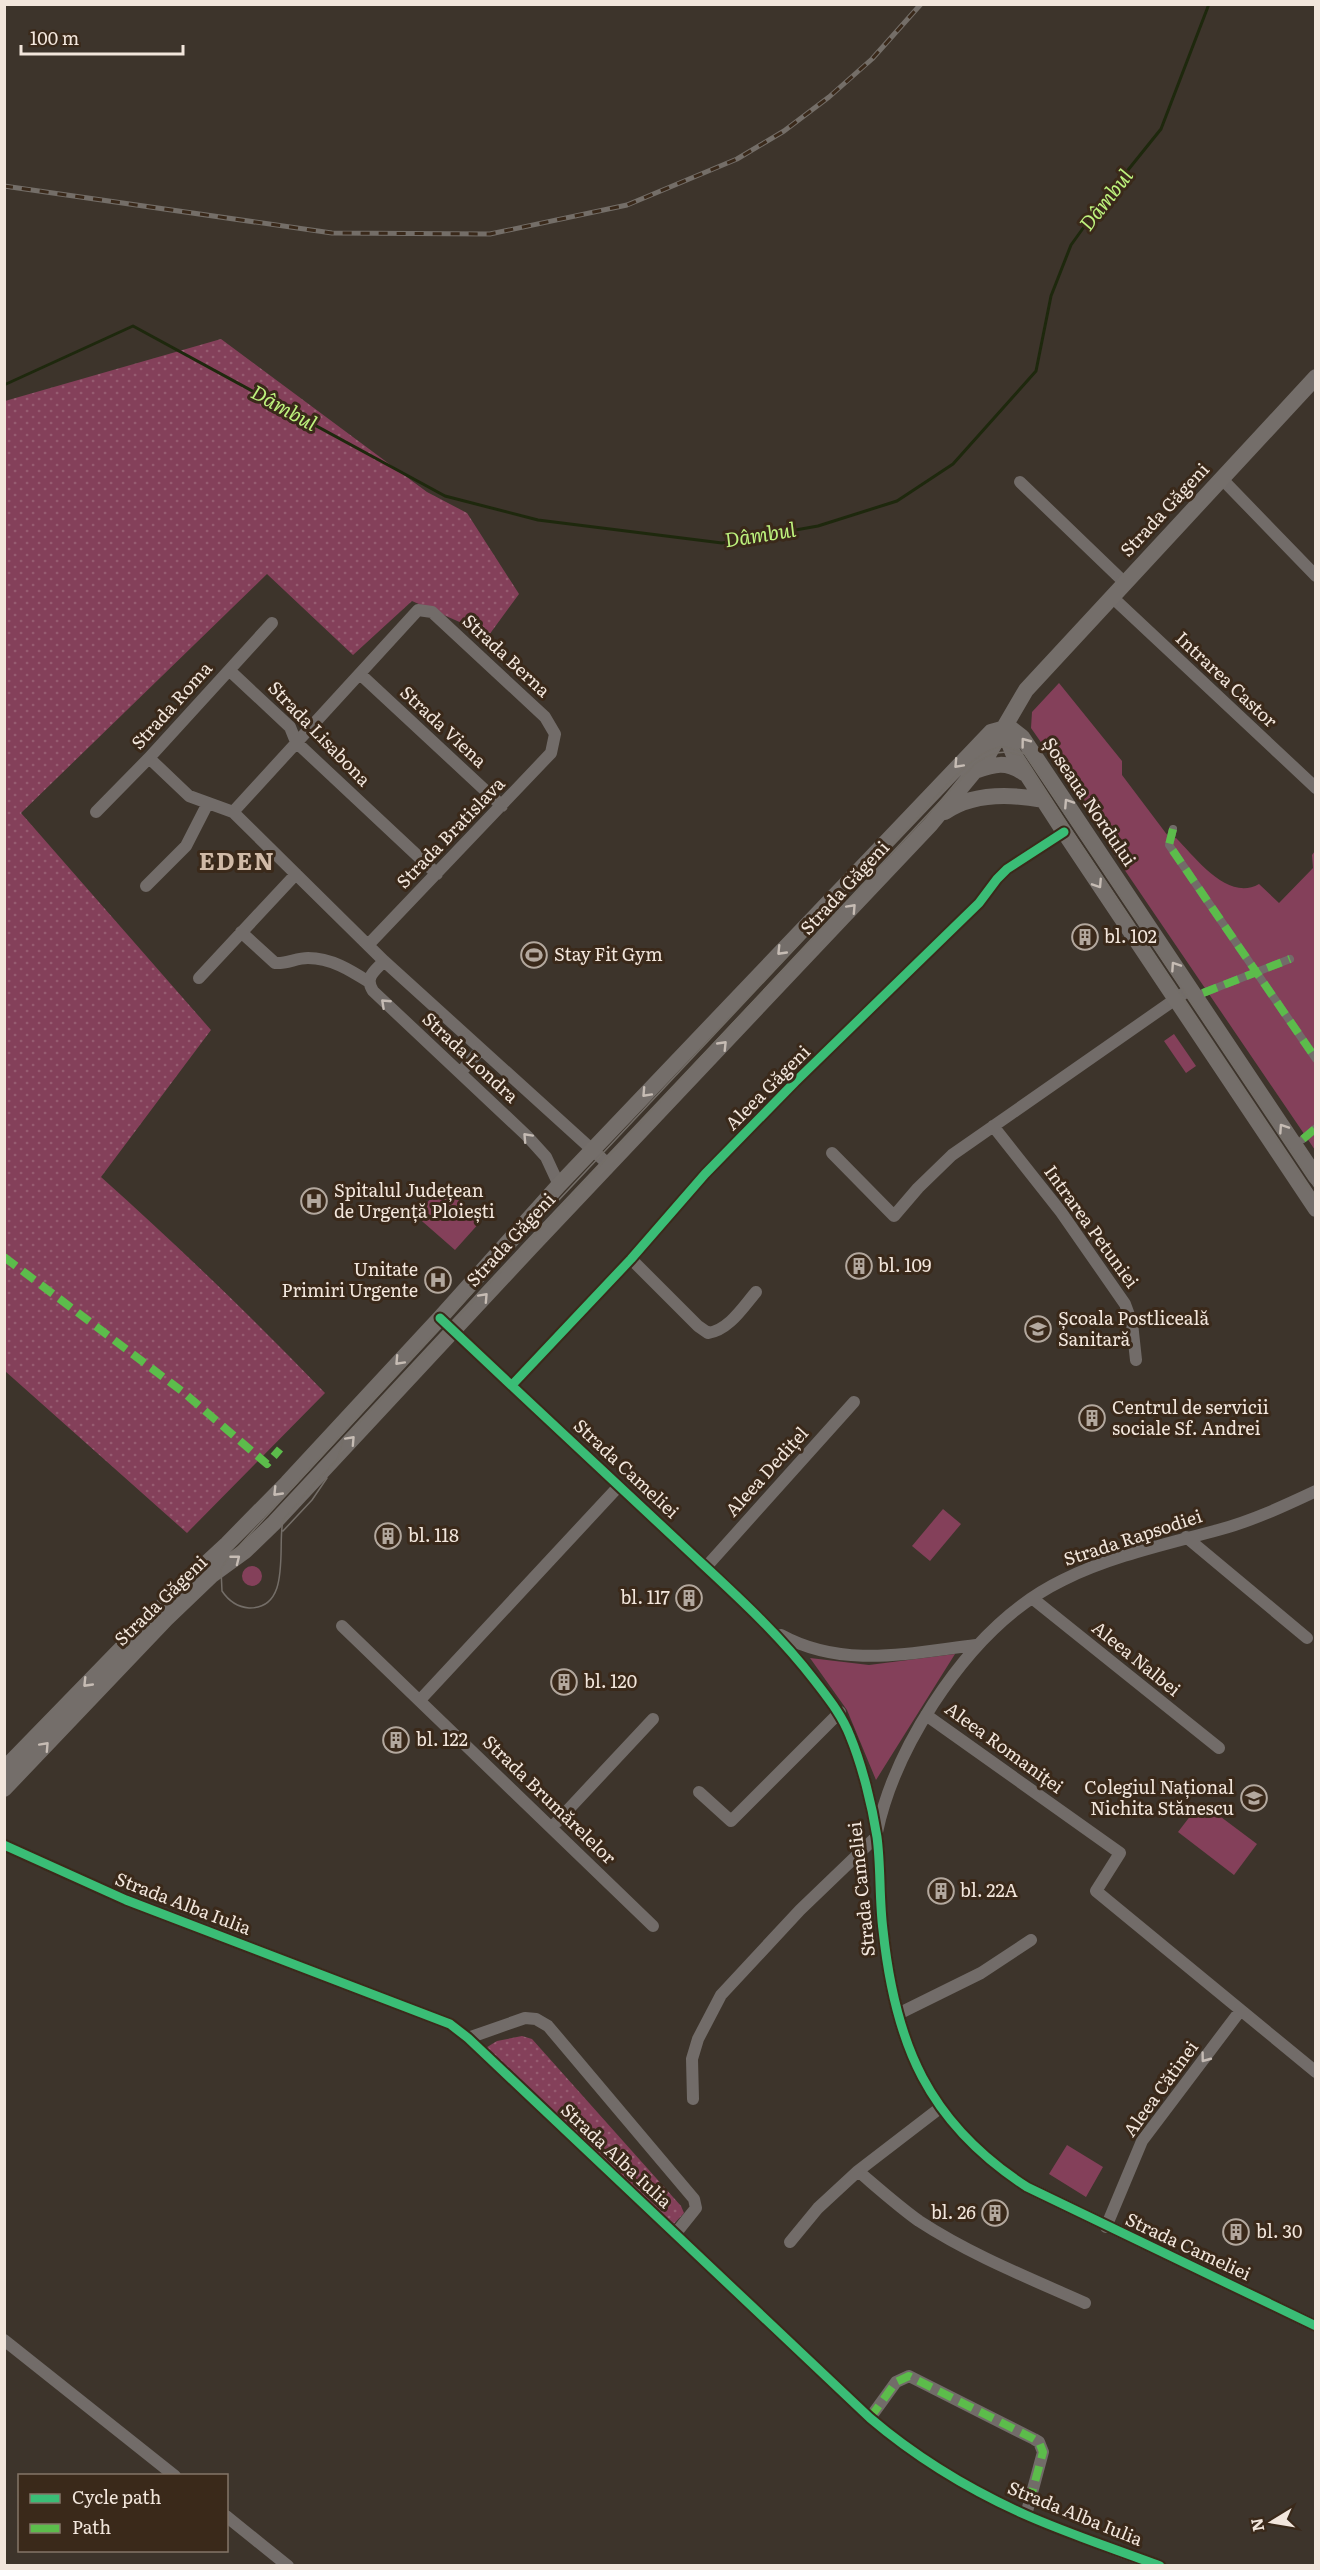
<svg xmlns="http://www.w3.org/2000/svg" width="1320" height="2570" font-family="Literata,serif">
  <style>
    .grass { fill: url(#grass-dots) }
    .park { fill: #84405a }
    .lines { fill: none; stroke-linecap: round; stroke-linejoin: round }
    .stream { stroke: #1e280d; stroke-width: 3 }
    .pedestrian { stroke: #726c69; stroke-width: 8 }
    .minor { stroke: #726c69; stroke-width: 12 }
    .secondary { stroke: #746e6a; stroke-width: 16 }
    .tram { stroke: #746e68; stroke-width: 1.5 }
    .rail-casing { stroke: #746e68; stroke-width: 5 }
    .rail { stroke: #3a291a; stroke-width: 3; stroke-dasharray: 9; stroke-linecap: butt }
    .quiet { stroke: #5cbc4b; stroke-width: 8; stroke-dasharray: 15 8; stroke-linecap: butt }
    .cycleway-casing { stroke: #3a291a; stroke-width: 13 }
    .cycleway { stroke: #3abd76; stroke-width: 9 }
    .oneway { stroke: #c6bcb4 }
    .oneway2 { stroke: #c5bbb4 }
    .labels { text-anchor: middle; stroke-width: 6; stroke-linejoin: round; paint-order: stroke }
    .street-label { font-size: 18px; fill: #f2e6dc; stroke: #3a291a }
    .poi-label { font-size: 18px; fill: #f2e6dc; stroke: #3a291a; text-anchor: start }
    .water-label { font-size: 20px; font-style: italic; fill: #bdf27d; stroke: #3a291a }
    .district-label { font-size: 24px; font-weight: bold; letter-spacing: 1.5px; fill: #d0baa7; stroke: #3a291a }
  </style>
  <defs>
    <pattern id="grass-dots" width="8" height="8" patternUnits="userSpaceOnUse" patternTransform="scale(1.5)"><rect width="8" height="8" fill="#84405a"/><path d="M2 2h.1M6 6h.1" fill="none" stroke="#965c71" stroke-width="1.8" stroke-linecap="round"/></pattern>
  </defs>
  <rect width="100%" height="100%" fill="#3d342b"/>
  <path class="grass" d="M221 339 427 492 467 513 519 594 489 635 412 601 353 655 267 574 21 813 211 1030 101 1177C179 1247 253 1318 325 1393L187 1533 5 1371V401Z
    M522 2036 532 2039 681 2206 684 2213 670 2228 484 2049 497 2041Z"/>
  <path class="park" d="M1059 683 1122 761V775L1171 840 1176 838C1196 858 1228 902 1259 884L1279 903 1313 868 1312 855 1315 851V1150L1107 844 1092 815 1031 728 1032 712Z
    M1174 1034 1196 1066 1186 1073 1164 1041Z
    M443 1186 481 1221 455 1250 415 1215Z
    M943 1509 961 1524 930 1561 912 1546Z
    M242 1576a10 10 0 1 1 20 0a10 10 0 1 1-20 0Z
    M955 1654 876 1780 847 1710 810 1658 869 1665Z
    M1201 1802 1257 1844 1234 1875 1178 1832Z
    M1067 2145 1103 2167 1086 2197 1049 2174Z"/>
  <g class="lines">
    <path class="stream" d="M4 385 133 326 445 496 538 520 722 543 818 526 897 501 953 464 1036 371 1051 296 1071 245 1099 206 1161 129 1209 4"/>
    <path class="pedestrian" d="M1173 829 1169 845 1316 1059
      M1203 993 1290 959
      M1303 1139 1316 1128"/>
    <path class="minor" d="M1221 478 1316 576
      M1020 482 1125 583
      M1112 597 1316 788
      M229 670 290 727 296 742 437 874
      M360 674 502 806
      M149 758 189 796 233 812 384 961 609 1165
      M96 812 149 758 272 623
      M233 812 418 610 432 612 545 717 555 734 551 753 368 945
      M146 886 186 846 208 803
      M241 932 275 963C287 964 296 958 308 958 331 958 350 970 369 982
      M384 961C375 971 364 977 373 991L527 1136 546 1157 559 1185
      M199 978 296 874
      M461 1072 481 1049
      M993 1126 1061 1212 1125 1304 1132 1323 1136 1360
      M832 1153 894 1216 918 1188 952 1155 1190 989
      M631 1259 698 1326 708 1333C729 1330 743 1307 756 1292
      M440 1318C520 1394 600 1468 681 1544 729 1589 774 1628 815 1681 828 1698 842 1715 850 1736 862 1765 872 1805 877 1837 881 1867 879 1899 883 1930 895 2044 928 2123 1027 2187L1316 2326
      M512 1385 631 1259 705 1174 795 1082 979 903 997 879 1007 869 1064 832
      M1186 1537 1307 1638
      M706 1567 854 1402
      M1032 1598 1219 1748
      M342 1626 653 1926
      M781 1635C843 1669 909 1653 976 1645
      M420 1700 619 1486
      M926 1715 1120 1853 1096 1891 1316 2072
      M699 1792 731 1821 840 1712
      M552 1827 653 1719
      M877 1832C887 1785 907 1744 933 1704 966 1653 1007 1607 1063 1580 1111 1556 1167 1544 1218 1530 1252 1521 1284 1506 1316 1491
      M4 1845 126 1900 450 2024 468 2038 870 2418C917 2458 970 2490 1026 2515 1069 2534 1115 2549 1160 2566
      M898 2014 981 1973 1031 1940
      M468 2038 525 2018 536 2019 548 2026 694 2199 696 2208 676 2233
      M693 2099 692 2059 698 2039 721 1995 800 1910 877 1836
      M858 2171C878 2188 898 2206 919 2221 971 2255 1029 2278 1085 2303
      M1106 2227 1142 2141 1240 2011
      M790 2242 818 2208 858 2171 940 2108
      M4 2340 175 2476
      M870 2418 896 2382 909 2376 1034 2439 1039 2442 1043 2452 1026 2515
      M226 2516 288 2566"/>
    <path class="secondary" d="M1003 728 1013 753 1064 832 1316 1209
      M975 771C995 764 1006 761 1024 773
      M945 812C974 792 1011 794 1043 800
      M4 1769 187 1581 227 1544 287 1483 440 1318 559 1185 991 732 1009 727 1022 737 1316 1177
      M4 1789 166 1619 212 1575 245 1551 274 1523 531 1247 931 824 988 755 1026 690 1316 377"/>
    <path class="tram" d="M1316 1189 1025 754C1018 751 1011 747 1003 747 974 747 929 806 909 827L494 1269 228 1558 221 1569 222 1591C228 1600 237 1607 249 1608 292 1609 277 1546 283 1520L338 1458 343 1440 976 763C993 752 1003 749 1022 756L1316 1198
      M283 1531 312 1500 327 1478"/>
    <g class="rail-casing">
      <path id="rail" d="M4 186 332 233 490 234 627 205 737 159 784 131 829 97 872 59 921 4"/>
    </g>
    <use href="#rail" class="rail"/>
    <path class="quiet" d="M1173 829 1169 845 1316 1059
      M1203 993 1290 959
      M1303 1139 1316 1128
      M4 1257 183 1392 267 1464 280 1449
      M870 2418 896 2382 909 2376 1034 2439 1039 2442 1043 2452 1026 2515"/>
    <g class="cycleway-casing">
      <path id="cycleway" d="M440 1318C520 1394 600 1468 681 1544 729 1589 774 1628 815 1681 828 1698 842 1715 850 1736 862 1765 872 1805 877 1837 881 1867 879 1899 883 1930 895 2044 928 2123 1027 2187L1316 2326
        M512 1385 631 1259 705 1174 795 1082 979 903 997 879 1007 869 1064 832
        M4 1845 126 1900 450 2024 468 2038 870 2418C917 2458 970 2490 1026 2515 1069 2534 1115 2549 1160 2566"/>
    </g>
    <use href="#cycleway" class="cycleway"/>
  </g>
  <defs><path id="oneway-chevron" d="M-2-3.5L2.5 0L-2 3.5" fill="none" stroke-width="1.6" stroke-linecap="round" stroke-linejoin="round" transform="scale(1.5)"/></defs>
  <g class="oneway">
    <use href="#oneway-chevron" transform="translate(1025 742) rotate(-127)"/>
    <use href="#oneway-chevron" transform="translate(958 764) rotate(133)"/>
    <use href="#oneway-chevron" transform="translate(1068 803) rotate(-123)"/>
    <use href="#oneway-chevron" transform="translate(1098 884) rotate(57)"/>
    <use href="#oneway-chevron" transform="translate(852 908) rotate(-47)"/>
    <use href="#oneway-chevron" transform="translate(781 951) rotate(134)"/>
    <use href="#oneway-chevron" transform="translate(1175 966) rotate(-124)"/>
    <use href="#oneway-chevron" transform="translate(723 1045) rotate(-46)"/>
    <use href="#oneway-chevron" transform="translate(646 1093) rotate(133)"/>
    <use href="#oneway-chevron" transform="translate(1283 1128) rotate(-124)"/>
    <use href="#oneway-chevron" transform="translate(484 1297) rotate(-47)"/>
    <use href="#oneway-chevron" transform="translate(399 1361) rotate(133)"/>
    <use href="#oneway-chevron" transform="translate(351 1440) rotate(-47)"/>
    <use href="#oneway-chevron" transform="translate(277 1492) rotate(134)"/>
    <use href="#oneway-chevron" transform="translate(236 1559) rotate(-38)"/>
    <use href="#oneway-chevron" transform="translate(87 1683) rotate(134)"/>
    <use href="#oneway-chevron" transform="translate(45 1746) rotate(-47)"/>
  </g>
  <g class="oneway2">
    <use href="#oneway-chevron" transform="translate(385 1003) rotate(-137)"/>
    <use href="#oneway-chevron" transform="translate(527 1137) rotate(-133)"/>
    <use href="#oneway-chevron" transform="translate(1205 2058) rotate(127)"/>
  </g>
  <defs>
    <g id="building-ring" transform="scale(1.35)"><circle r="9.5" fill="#3a291a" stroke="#b3a89e" stroke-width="1.5"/><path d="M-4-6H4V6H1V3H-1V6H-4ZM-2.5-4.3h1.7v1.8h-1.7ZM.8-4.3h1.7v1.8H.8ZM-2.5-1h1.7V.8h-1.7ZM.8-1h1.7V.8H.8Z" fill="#b3a89e"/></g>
    <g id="stadium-ring" transform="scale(1.35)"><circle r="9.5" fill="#3a291a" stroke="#b3a89e" stroke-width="1.5"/><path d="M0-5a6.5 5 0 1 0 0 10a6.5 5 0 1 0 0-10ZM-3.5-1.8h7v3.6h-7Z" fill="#b3a89e"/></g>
    <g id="hospital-ring" transform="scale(1.35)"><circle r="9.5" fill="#3a291a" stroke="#b3a89e" stroke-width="1.5"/><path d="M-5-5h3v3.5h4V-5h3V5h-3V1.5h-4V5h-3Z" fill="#b3a89e"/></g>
    <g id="school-ring" transform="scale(1.35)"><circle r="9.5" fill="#3a291a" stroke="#b3a89e" stroke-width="1.5"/><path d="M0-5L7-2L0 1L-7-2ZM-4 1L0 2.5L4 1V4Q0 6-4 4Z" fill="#b3a89e"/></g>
  </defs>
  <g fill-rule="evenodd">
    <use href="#building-ring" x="1085" y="937"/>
    <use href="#stadium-ring" x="534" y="955"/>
    <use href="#hospital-ring" x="314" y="1201"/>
    <use href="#building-ring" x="859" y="1266"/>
    <use href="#hospital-ring" x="438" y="1280"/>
    <use href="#school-ring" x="1038" y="1329"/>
    <use href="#building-ring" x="1092" y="1418"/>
    <use href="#building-ring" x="388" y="1536"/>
    <use href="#building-ring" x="689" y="1598"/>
    <use href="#building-ring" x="564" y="1682"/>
    <use href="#building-ring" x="396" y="1740"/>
    <use href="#school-ring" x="1254" y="1798"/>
    <use href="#building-ring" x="941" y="1891"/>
    <use href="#building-ring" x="995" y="2213"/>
    <use href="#building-ring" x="1236" y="2232"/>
  </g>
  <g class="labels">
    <g class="street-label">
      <text transform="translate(1165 510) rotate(-47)" y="6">Strada Găgeni</text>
      <text transform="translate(506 656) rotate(43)" y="6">Strada Berna</text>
      <text transform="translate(1226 680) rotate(43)" y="6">Intrarea Castor</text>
      <text transform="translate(172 706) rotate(-48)" y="6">Strada Roma</text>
      <text transform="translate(443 727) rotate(43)" y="6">Strada Viena</text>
      <text transform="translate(319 734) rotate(46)" y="6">Strada Lisabona</text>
      <text transform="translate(1089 802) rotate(56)" y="6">Șoseaua Nordului</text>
      <text transform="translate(451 833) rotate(-46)" y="6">Strada Bratislava</text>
      <text transform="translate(845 888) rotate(-47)" y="6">Strada Găgeni</text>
      <text transform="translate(470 1058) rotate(43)" y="6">Strada Londra</text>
      <text transform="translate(768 1088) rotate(-45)" y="6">Aleea Găgeni</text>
      <text transform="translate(1091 1227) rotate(54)" y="6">Intrarea Petuniei</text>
      <text transform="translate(511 1240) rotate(-47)" y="6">Strada Găgeni</text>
      <text transform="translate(626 1469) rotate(43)" y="6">Strada Cameliei</text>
      <text transform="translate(767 1472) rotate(-48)" y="6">Aleea Dedițel</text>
      <text transform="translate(1133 1538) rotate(-18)" y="6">Strada Rapsodiei</text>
      <text transform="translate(161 1601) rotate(-44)" y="6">Strada Găgeni</text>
      <text transform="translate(1136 1659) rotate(39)" y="6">Aleea Nalbei</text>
      <text transform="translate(1004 1748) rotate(36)" y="6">Aleea Romaniței</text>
      <text transform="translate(549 1800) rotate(44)" y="6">Strada Brumărelelor</text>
      <text transform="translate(862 1889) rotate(-96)" y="6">Strada Cameliei</text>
      <text transform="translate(183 1904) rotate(21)" y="6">Strada Alba Iulia</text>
      <text transform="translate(1161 2089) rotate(-54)" y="6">Aleea Cătinei</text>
      <text transform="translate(616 2156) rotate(43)" y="6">Strada Alba Iulia</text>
      <text transform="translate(1188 2247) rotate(25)" y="6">Strada Cameliei</text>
      <text transform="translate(1075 2514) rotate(22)" y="6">Strada Alba Iulia</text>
    </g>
    <g class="poi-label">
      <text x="1104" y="943">bl. 102</text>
      <text x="554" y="961">Stay Fit Gym</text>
      <text x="334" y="1197">Spitalul Județean<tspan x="334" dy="21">de Urgență Ploiești</tspan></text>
      <text x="878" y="1272">bl. 109</text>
      <text x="418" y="1276" text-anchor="end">Unitate<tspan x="418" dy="21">Primiri Urgente</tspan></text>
      <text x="1058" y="1325">Școala Postliceală<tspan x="1058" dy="21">Sanitară</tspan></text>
      <text x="1112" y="1414">Centrul de servicii<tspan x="1112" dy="21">sociale Sf. Andrei</tspan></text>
      <text x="408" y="1542">bl. 118</text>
      <text x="670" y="1604" text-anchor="end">bl. 117</text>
      <text x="584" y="1688">bl. 120</text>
      <text x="416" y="1746">bl. 122</text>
      <text x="1234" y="1794" text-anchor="end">Colegiul Național<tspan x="1234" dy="21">Nichita Stănescu</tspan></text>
      <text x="960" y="1897">bl. 22A</text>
      <text x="976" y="2219" text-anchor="end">bl. 26</text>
      <text x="1256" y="2238">bl. 30</text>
    </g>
    <g class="water-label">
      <text transform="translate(1106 200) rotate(-52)" y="7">Dâmbul</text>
      <text transform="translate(284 408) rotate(29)" y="7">Dâmbul</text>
      <text transform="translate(760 535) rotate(-9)" y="7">Dâmbul</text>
    </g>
    <g class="district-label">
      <text x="237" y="870">EDEN</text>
    </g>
  </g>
  <rect width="1320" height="2570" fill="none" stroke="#f2e6dc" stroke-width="12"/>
  <rect x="18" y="2474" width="210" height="78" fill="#3a291a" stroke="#847568" stroke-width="1.5"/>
  <rect x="30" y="2494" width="30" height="9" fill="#3abd76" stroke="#847568" stroke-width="1.5"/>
  <text x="72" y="2504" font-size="18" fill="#f2e6dc">Cycle path</text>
  <rect x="30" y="2524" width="30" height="9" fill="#5cbc4b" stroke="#847568" stroke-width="1.5"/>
  <text x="72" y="2534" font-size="18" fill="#f2e6dc">Path</text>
  <g transform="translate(1272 2522) rotate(259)" stroke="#3a291a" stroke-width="4.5" paint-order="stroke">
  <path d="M0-4.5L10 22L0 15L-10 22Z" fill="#f2e6dc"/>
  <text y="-9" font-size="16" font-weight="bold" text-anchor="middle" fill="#f2e6dc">N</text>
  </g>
  <path d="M21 45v9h162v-9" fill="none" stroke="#f2e6dc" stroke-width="3"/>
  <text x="30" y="45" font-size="18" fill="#f2e6dc" stroke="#3a291a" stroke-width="4.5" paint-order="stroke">100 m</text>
</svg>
